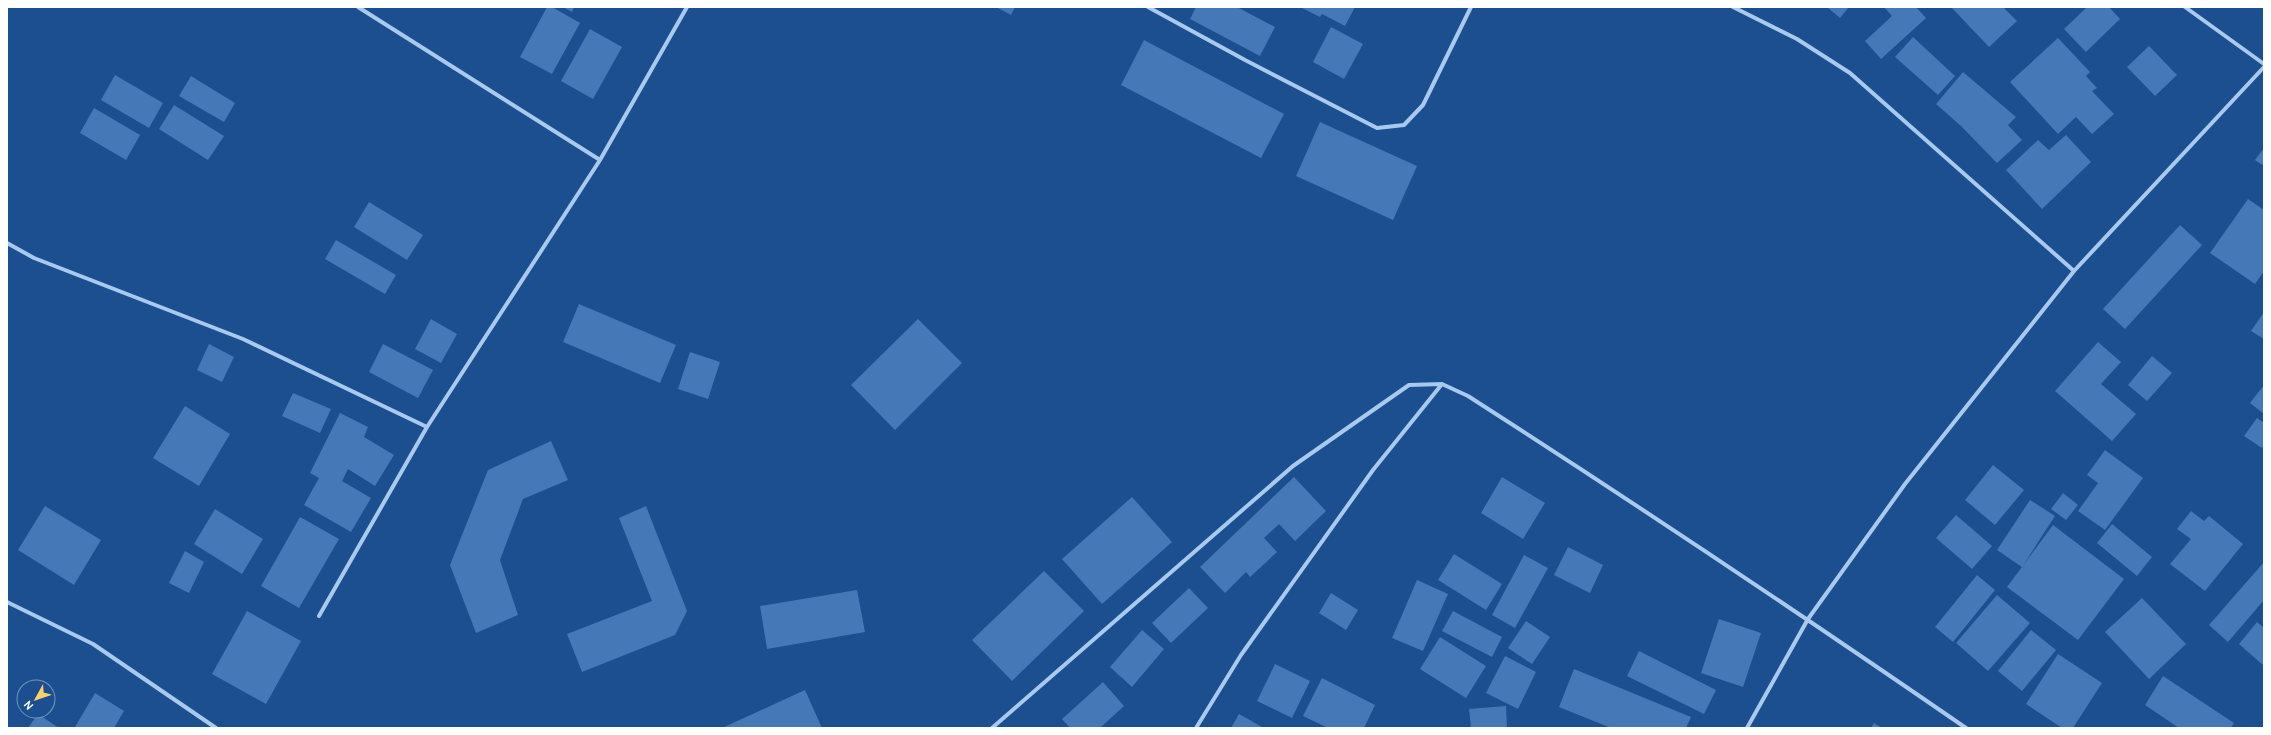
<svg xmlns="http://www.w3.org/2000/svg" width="2271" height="735" font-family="Cabin,sans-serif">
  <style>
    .building { fill: #4478b7 }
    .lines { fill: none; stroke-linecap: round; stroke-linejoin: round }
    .minor { stroke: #a9c9ee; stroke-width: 4 }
  </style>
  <rect width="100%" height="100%" fill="#1b4f8f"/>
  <path class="building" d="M547 7H552L580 23 552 74 520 57Z
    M563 7H574L572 12Z
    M996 7H1015L1011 15Z
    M1196 7H1237L1275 27 1260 56 1190 19Z
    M1300 7H1355L1345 26 1322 14 1320 17Z
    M1827 7H1849L1840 18Z
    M1884 7H1916L1926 18 1881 59 1865 41 1892 16Z
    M1951 7H2003L2017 21 1989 47Z
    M2087 7H2109L2120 19 2086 52 2064 29Z
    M1331 27 1363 44 1344 79 1313 62Z
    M590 29 622 47 593 99 561 81Z
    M1913 37 1955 76 1938 95 1895 57Z
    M2058 38 2090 72 2086 76 2097 88 2092 91 2114 114 2092 134 2076 117 2058 134 2010 82Z
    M1144 40 1284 114 1261 158 1121 85Z
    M2149 46 2177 75 2155 96 2127 67Z
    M1963 72 2016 117 2008 125 2022 140 1997 163 1961 126 1936 104Z
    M115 75 163 103 149 128 101 100Z
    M191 76 235 103 224 122 179 96Z
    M174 105 224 136 208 160 159 129Z
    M94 108 140 135 126 160 80 133Z
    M1320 122 1417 166 1393 220 1296 176Z
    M2066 135 2091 162 2042 209 2006 170 2038 140 2049 150Z
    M2264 148V166L2255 160Z
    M2248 199 2264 210V271L2255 284 2210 253Z
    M369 202 423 235 407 260 354 227Z
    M2180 225 2202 245 2125 329 2103 309Z
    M336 240 396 275 385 294 325 259Z
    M579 304 676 345 660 383 563 342Z
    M2264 312V339L2251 331Z
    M431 319 457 334 441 363 415 349Z
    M918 319 962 363 895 430 851 385Z
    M2098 342 2121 362 2101 384 2136 414 2112 441 2055 391Z
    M209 344 234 357 222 382 197 370Z
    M383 344 433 370 418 398 369 372Z
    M690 352 720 362 708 399 678 389Z
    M2152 356 2172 373 2147 401 2128 385Z
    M2264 385V414L2250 403Z
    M293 393 331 409 320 433 282 416Z
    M185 406 230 434 199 486 153 458Z
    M340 413 368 427 364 437 394 455 375 486 348 469 342 481 371 498 351 532 304 505 319 478 310 473Z
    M2257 418 2264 423V445L2262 448 2244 436Z
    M551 441 568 480 523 499 500 560 518 615 476 633 450 565 488 470Z
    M2105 450 2143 478 2105 530 2078 511 2098 483 2087 475Z
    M1993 465 2024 490 1995 525 1965 500Z
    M1294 477 1326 511 1295 541 1279 524 1264 538 1277 552 1250 577 1246 572 1225 593 1200 567Z
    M1502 477 1545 503 1523 539 1481 513Z
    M2063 493 2078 505 2066 520 2051 509Z
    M1132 497 1172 542 1102 604 1062 559Z
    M2030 500 2055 516 2022 567 1997 550Z
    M45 506 101 540 74 585 18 550Z
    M646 506 687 611 675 635 582 672 567 634 652 601 619 518Z
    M215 509 263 539 242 574 194 544Z
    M2191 511 2204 521 2209 516 2243 544 2205 591 2170 564 2191 539 2177 529Z
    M1956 515 1992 546 1972 569 1936 538Z
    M300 517 339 539 299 608 261 586Z
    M2112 524 2152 557 2137 576 2097 543Z
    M2053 525 2124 579 2078 640 2007 587Z
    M1568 547 1603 565 1590 593 1554 575Z
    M185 551 204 562 189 593 169 583Z
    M1454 554 1502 584 1486 610 1438 580Z
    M1524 555 1548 568 1515 628 1492 615Z
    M2264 562V600L2228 642 2209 625Z
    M1044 571 1084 611 1012 681 972 640Z
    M1977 575 1995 590 1953 642 1935 627Z
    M1417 580 1448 594 1423 651 1392 638Z
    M1189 588 1208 608 1171 643 1152 623Z
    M857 590 865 632 767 649 760 606Z
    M1331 593 1358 610 1346 630 1319 613Z
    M1997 595 2030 623 1988 671 1956 643Z
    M2142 598 2186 644 2149 679 2105 632Z
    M247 611 301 641 266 704 212 674Z
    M1453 611 1502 637 1492 657 1442 631Z
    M1719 619 1761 633 1743 687 1701 673Z
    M1526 621 1550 637 1532 664 1508 648Z
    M2257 622 2264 628V666L2239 644Z
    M1142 630 1164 649 1132 687 1110 667Z
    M2031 630 2056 650 2022 691 1998 671Z
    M1440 637 1486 666 1466 698 1420 669Z
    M1639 651 1716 690 1704 714 1627 676Z
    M2058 654 2102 683 2073 728H2062L2026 704Z
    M1505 656 1536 672 1518 709 1486 693Z
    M1275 664 1310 681 1292 718 1257 701Z
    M1574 669 1691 717 1686 728H1611L1559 707Z
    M2163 676 2234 723 2231 728H2179L2145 705Z
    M1322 678 1375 705 1364 728H1328L1303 716Z
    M1103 682 1124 706 1100 728H1070L1062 719Z
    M805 690 822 728H722Z
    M95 693 124 711 114 728 75 727Z
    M1506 706 1507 728H1471L1469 709Z
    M38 714 59 728H28Z
    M1239 714 1264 728H1231Z
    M1874 723 1882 728H1871Z"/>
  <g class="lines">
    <path class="minor" d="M358 7 600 160
      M1148 7 1245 60 1377 128 1404 125 1423 105 1471 7
      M1733 7 1797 39 1850 73 2074 271
      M2185 7 2264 64
      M7 243 34 258 243 339 427 427
      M7 602 93 644 216 728
      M319 616 427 427 600 160 687 7
      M992 728 1293 466 1409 385 1442 384 1468 396C1636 504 1802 615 1966 728
      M1196 728 1241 655 1373 470 1442 384
      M1747 728 1808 619 1905 484 2074 271 2264 67"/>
  </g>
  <rect width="2271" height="735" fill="none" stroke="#ffffff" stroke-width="16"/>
  <g transform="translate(36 699) rotate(230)"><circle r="19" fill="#1b4f8f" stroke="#7695bc"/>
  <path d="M0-3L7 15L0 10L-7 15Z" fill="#ffd166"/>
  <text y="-6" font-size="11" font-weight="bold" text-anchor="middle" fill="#ffffff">N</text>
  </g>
</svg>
